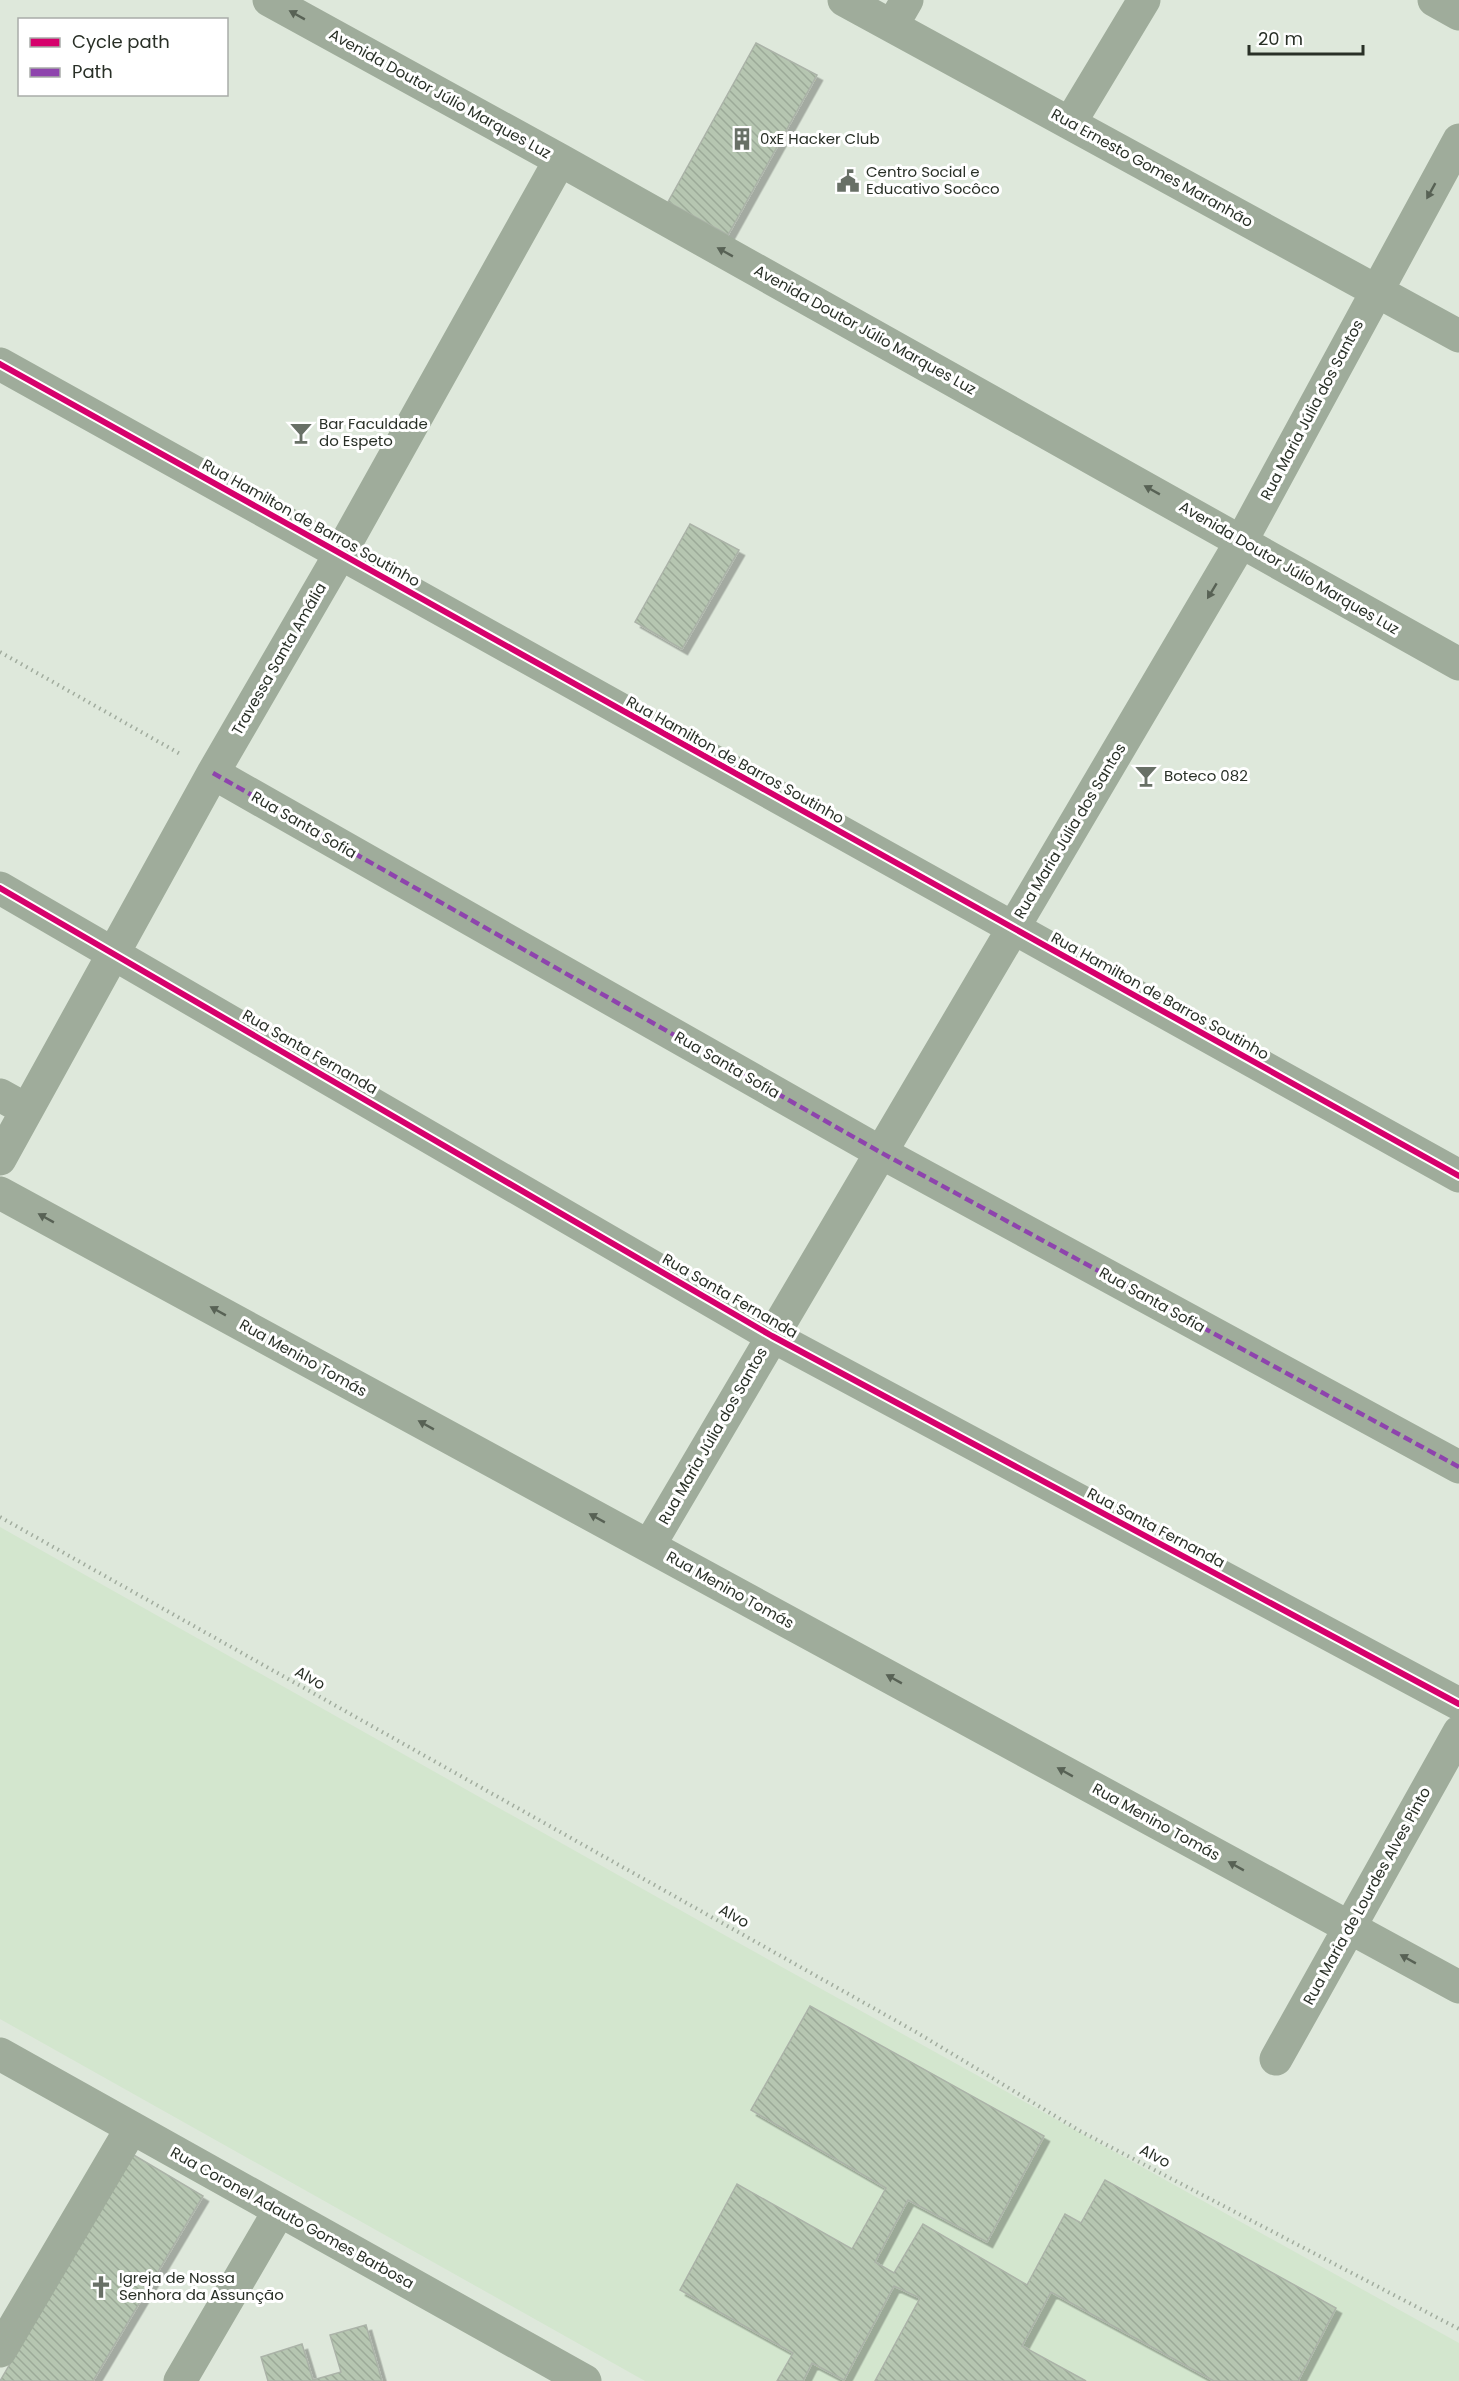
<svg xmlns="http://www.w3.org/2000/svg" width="1459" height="2381" font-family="Poppins,sans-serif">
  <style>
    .built { fill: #d3e6ce }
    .building { fill: url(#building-back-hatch); stroke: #abb3a8; stroke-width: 1.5; filter: url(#shadow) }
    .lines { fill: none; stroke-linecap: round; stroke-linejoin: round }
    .path { stroke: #a1ac9e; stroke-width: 4; stroke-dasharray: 1.5 4.5; stroke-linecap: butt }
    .minor { stroke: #9fac9b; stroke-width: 33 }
    .quiet { stroke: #8e44ad; stroke-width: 4.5; stroke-dasharray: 9 4.5; stroke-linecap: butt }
    .cycleway-casing { stroke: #fff; stroke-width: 10 }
    .cycleway { stroke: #d6006c; stroke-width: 6 }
    .oneway { fill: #586255 }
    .labels { text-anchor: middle; stroke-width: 6; stroke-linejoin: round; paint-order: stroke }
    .street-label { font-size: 15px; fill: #293027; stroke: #fff }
    .poi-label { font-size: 15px; fill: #293027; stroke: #fff; text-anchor: start }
  </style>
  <defs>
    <pattern id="building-back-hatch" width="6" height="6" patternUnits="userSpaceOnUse" patternTransform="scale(1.5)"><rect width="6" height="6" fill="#b6c6b1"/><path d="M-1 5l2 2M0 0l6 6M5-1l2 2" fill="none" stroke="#9caa98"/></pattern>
    <filter id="shadow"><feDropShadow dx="5.5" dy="5.5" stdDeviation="0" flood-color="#0004"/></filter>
  </defs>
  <rect width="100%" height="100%" fill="#dee8db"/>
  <path class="built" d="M0 1527 728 1937 1459 2343V2381H645L0 2019Z"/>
  <path class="building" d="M756 43 817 75 728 235 668 202Z
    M690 524 739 550 682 649 635 622Z
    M810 2006 1044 2136 987 2242 908 2200 875 2262 894 2273 923 2224 1027 2285 1065 2214 1081 2223 1105 2180 1336 2308 1298 2381H1214L1051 2292 1022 2346 1086 2381H875L920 2298 894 2286 844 2380 812 2363 803 2381H777L793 2353 680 2290 737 2184 852 2249 886 2188 751 2110Z
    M132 2154 203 2196 93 2381H0Z
    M366 2325 382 2381H268L261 2357 302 2344 313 2380 341 2372 330 2335Z"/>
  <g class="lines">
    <path class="path" d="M0 652 182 755
      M0 1517 916 2032 1080 2131 1459 2329"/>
    <path class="minor" d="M269 0 560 160 1459 664
      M844 0 1459 336
      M1434 0 1459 14
      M892 26 907 0
      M1070 123 1144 0
      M0 364 1459 1176
      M213 773 880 1152 1459 1467
      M0 888 772 1336 1459 1704
      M0 1095 27 1110
      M0 1159 213 773 340 554 560 160
      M0 1193 1459 1987
      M649 1546 1242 540 1459 140
      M0 2054 585 2381
      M1276 2059 1459 1732
      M0 2351 131 2129
      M180 2381 279 2211"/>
    <path class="quiet" d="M213 773 880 1152 1459 1467"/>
    <g class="cycleway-casing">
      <path id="cycleway" d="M0 364 1459 1176
        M0 888 772 1336 1459 1704"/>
    </g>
    <use href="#cycleway" class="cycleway"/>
  </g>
  <defs><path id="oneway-solid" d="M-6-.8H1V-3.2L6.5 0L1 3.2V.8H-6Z" transform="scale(1.5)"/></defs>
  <g class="oneway">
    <use href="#oneway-solid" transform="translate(297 15) rotate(-151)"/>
    <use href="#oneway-solid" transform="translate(1431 191) rotate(119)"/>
    <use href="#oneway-solid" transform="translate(725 252) rotate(-151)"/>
    <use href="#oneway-solid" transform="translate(1152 490) rotate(-151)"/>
    <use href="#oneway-solid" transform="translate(1212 591) rotate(121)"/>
    <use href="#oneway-solid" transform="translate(46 1218) rotate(-151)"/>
    <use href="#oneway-solid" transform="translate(218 1311) rotate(-151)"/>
    <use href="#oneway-solid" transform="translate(426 1425) rotate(-151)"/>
    <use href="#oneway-solid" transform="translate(597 1518) rotate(-151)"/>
    <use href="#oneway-solid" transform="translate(894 1679) rotate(-151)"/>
    <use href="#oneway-solid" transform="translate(1065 1772) rotate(-151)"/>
    <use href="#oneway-solid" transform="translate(1236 1866) rotate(-151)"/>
    <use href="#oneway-solid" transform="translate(1408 1959) rotate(-151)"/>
  </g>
  <defs>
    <g id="building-bare" transform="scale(1.8)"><path d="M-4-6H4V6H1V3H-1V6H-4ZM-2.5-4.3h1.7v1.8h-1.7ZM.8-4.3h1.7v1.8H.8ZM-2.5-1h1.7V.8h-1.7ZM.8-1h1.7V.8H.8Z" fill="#687066" stroke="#fff" stroke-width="2.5" paint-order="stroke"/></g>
    <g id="civic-bare" transform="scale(1.8)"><path d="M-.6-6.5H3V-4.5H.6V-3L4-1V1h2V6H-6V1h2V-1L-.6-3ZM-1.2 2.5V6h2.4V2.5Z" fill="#687066" stroke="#fff" stroke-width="2.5" paint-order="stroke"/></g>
    <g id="bar-bare" transform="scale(1.8)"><path d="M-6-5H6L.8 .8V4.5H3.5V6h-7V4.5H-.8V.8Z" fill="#687066" stroke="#fff" stroke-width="2.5" paint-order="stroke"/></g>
    <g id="church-bare" transform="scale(1.8)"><path d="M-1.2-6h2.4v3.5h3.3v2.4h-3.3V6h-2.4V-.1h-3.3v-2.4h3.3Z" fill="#687066" stroke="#fff" stroke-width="2.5" paint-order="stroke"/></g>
  </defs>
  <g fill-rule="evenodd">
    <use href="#building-bare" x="742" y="139"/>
    <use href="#civic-bare" x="848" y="181"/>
    <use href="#bar-bare" x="301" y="433"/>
    <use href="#bar-bare" x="1146" y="776"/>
    <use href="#church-bare" x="101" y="2287"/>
  </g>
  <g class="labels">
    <g class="street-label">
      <text transform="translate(440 94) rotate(29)" y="5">Avenida Doutor Júlio Marques Luz</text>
      <text transform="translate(1152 168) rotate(29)" y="5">Rua Ernesto Gomes Maranhão</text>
      <text transform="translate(865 330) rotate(29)" y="5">Avenida Doutor Júlio Marques Luz</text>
      <text transform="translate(1312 410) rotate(-62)" y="5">Rua Maria Júlia dos Santos</text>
      <text transform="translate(311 523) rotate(29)" y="5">Rua Hamilton de Barros Soutinho</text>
      <text transform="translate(1289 568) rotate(30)" y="5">Avenida Doutor Júlio Marques Luz</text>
      <text transform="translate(279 659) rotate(-60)" y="5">Travessa Santa Amália</text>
      <text transform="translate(735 760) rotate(29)" y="5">Rua Hamilton de Barros Soutinho</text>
      <text transform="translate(304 825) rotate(30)" y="5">Rua Santa Sofia</text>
      <text transform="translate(1070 831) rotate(-59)" y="5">Rua Maria Júlia dos Santos</text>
      <text transform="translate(1160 996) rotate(29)" y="5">Rua Hamilton de Barros Soutinho</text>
      <text transform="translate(310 1052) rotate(30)" y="5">Rua Santa Fernanda</text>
      <text transform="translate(727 1065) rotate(30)" y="5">Rua Santa Sofia</text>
      <text transform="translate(730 1296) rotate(30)" y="5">Rua Santa Fernanda</text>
      <text transform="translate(1152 1300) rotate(29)" y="5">Rua Santa Sofia</text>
      <text transform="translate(303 1358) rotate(29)" y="5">Rua Menino Tomás</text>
      <text transform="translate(713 1436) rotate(-60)" y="5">Rua Maria Júlia dos Santos</text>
      <text transform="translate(1156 1528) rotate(28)" y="5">Rua Santa Fernanda</text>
      <text transform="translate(730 1590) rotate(29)" y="5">Rua Menino Tomás</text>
      <text transform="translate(310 1678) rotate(29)" y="5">Alvo</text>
      <text transform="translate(1156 1822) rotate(29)" y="5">Rua Menino Tomás</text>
      <text transform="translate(1367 1896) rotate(-61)" y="5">Rua Maria de Lourdes Alves Pinto</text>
      <text transform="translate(734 1916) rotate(29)" y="5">Alvo</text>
      <text transform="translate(1155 2156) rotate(28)" y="5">Alvo</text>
      <text transform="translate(292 2218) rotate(29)" y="5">Rua Coronel Adauto Gomes Barbosa</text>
    </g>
    <g class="poi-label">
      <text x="760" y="144">0xE Hacker Club</text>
      <text x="866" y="177">Centro Social e<tspan x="866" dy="17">Educativo Socôco</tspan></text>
      <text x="319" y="429">Bar Faculdade<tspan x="319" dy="17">do Espeto</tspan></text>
      <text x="1164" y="781">Boteco 082</text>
      <text x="119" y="2283">Igreja de Nossa<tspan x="119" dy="17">Senhora da Assunção</tspan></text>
    </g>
  </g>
  <rect x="18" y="18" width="210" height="78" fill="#ffffff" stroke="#a9aca9" stroke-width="1.5"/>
  <rect x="30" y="38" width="30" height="9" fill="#d6006c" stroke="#a9aca9" stroke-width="1.5"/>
  <text x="72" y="48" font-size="18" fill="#293027">Cycle path</text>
  <rect x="30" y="68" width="30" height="9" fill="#8e44ad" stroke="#a9aca9" stroke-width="1.5"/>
  <text x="72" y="78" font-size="18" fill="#293027">Path</text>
  <path d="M1249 45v9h114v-9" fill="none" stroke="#293027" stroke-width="3"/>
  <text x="1258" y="45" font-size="18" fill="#293027" stroke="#ffffff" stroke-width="4.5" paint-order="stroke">20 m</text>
</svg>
